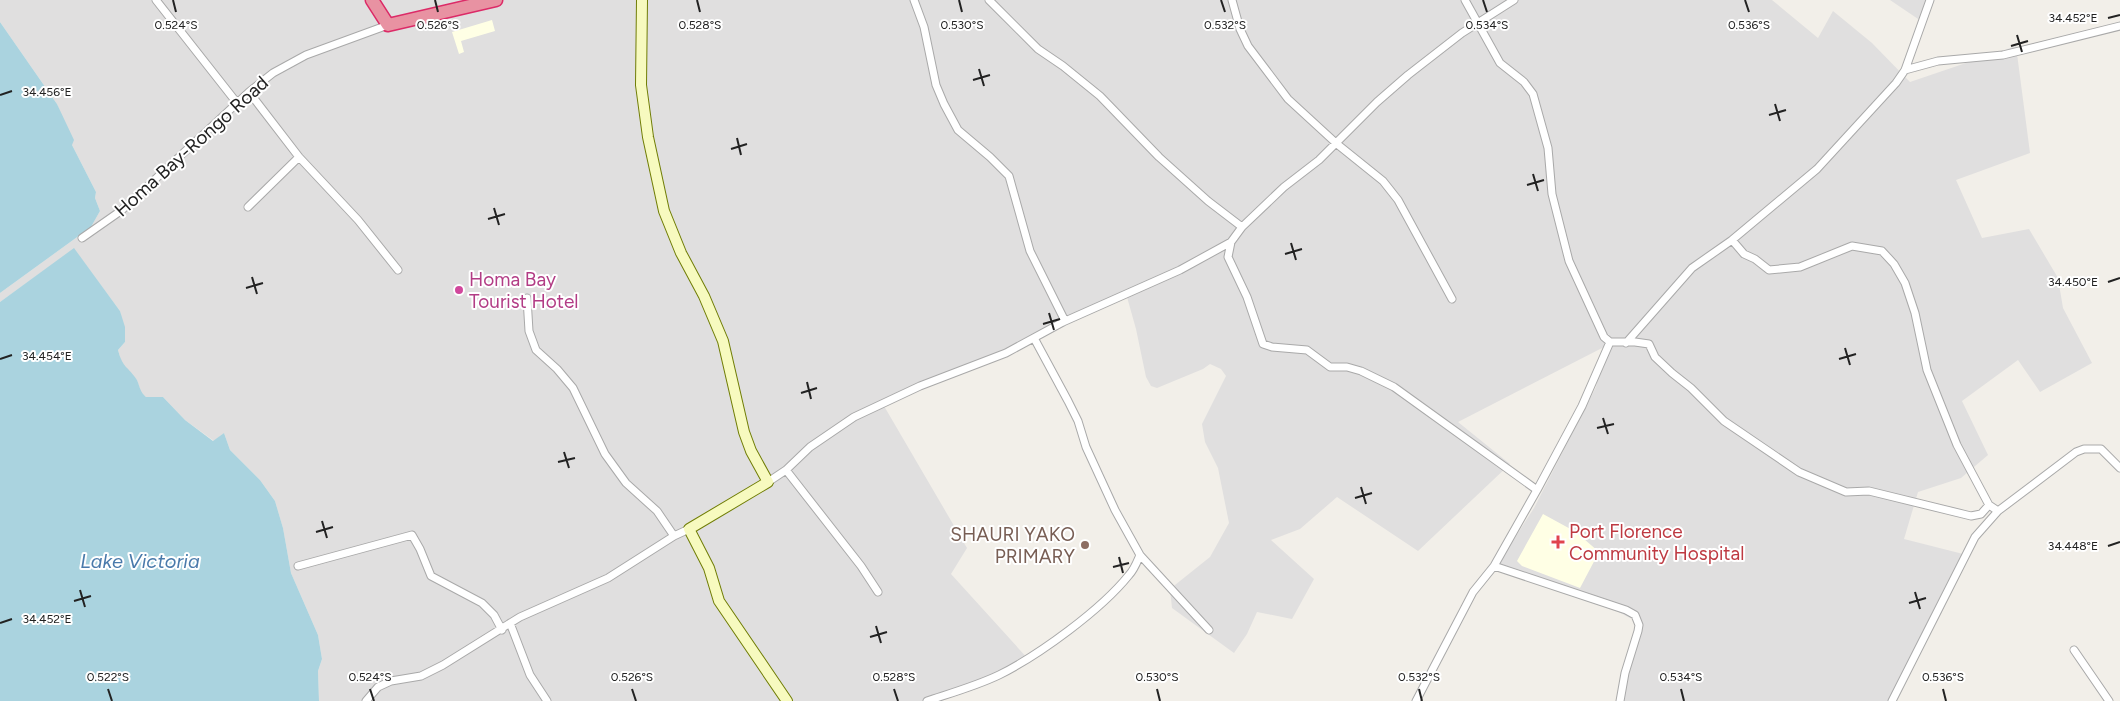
<svg xmlns="http://www.w3.org/2000/svg" width="2120" height="701" font-family="Figtree,sans-serif">
  <style>
    .residential { fill: #e0dfdf }
    .education { fill: #ffffe5 }
    .water { fill: #aad3df }
    .lines { fill: none; stroke-linecap: round; stroke-linejoin: round }
    .street-casing { stroke: #a9a9a9; stroke-width: 9 }
    .secondary-casing { stroke: #707d05; stroke-width: 12 }
    .highway-casing { stroke: #dc2a67; stroke-width: 15 }
    .street { stroke: #fff; stroke-width: 7 }
    .secondary { stroke: #f7fabf; stroke-width: 10 }
    .highway { stroke: #e892a2; stroke-width: 12 }
    .ticks { fill: none; stroke: #222; stroke-width: 2 }
    .hotel-dot { fill: #d1479c; stroke: #fff; stroke-width: 2 }
    .health-dot { fill: #e0444e; stroke: #fff; stroke-width: 2 }
    .education-dot { fill: #8d6e63; stroke: #fff; stroke-width: 2 }
    .labels { text-anchor: middle; stroke-width: 4; stroke-linejoin: round; paint-order: stroke }
    .street-label { font-size: 19px; fill: #222; stroke: #fff }
    .hotel-label { font-size: 19px; fill: #b23c85; stroke: #fff; text-anchor: start }
    .health-label { font-size: 19px; fill: #be3a42; stroke: #fff; text-anchor: start }
    .education-label { font-size: 19px; fill: #785e54; stroke: #fff; text-anchor: end }
    .water-label { font-size: 20px; font-style: italic; fill: #4a7aab; stroke: #fff }
    .ticks-label { font-size: 12px; text-anchor: middle; fill: #222; stroke: #fff; stroke-width: 4; stroke-linejoin: round; paint-order: stroke }
  </style>
  <rect width="100%" height="100%" fill="#f2efe9"/>
  <path class="residential" d="M0 0H1772L1818 38 1833 11 1872 43 1910 82 2016 46 2030 153 1956 180 1982 238 2029 229 2058 278 2063 308 2092 363 2040 392 2018 360 1962 401 1988 455 1961 478 1918 492 1904 539 1967 555 1941 614 1888 701H1622L1629 666 1640 623 1587 596 1498 564 1534 508 1596 387 1604 347 1458 422 1510 464 1418 551 1337 497 1300 529 1271 540 1314 579 1292 619 1257 612 1247 634 1234 653 1172 608 1170 589 1210 557 1229 523 1218 468 1205 442 1202 424 1226 376 1221 369 1210 364 1203 369 1157 388 1151 386 1146 377 1136 329 1127 297 1064 324 956 375 884 406 967 548 951 574 1029 660 978 688 941 701H319L318 671 322 659 318 635 291 573 283 528 275 501 260 480 230 450 224 433 214 441 185 420 163 397H146L141 393 137 380 122 364 118 350 125 342 120 311 74 249 0 302V293L91 227 100 211 95 198 96 192 72 145 57 104 0 22Z
    M1890 0H1932L1924 23Z"/>
  <path class="education" d="M492 20 495 31 461 41 464 52 459 54 452 32Z
    M1543 514 1576 532 1599 552 1580 588 1522 566 1517 561Z"/>
  <path class="water" d="M0 22 57 104 74 140 72 145 96 192 95 198 100 211 91 227 0 293Z
    M74 248 120 311 125 327V342L118 350C123 369 128 366 137 380 140 387 140 392 146 397H163L185 420 213 441 224 433 230 450 260 480 275 501 283 528 291 573 318 635 322 659 318 671 319 701H0V302Z"/>
  <g class="lines">
    <g class="street-casing">
      <path id="street" d="M156 0 237 103
        M914 0 924 27 936 85 944 104 958 130 990 157 1009 176 1030 251 1065 321 1063 322
        M989 0 1038 49 1063 66 1100 96 1159 157 1208 201 1242 227
        M1232 0 1240 29 1248 46 1288 99 1337 144 1383 181 1398 200 1452 299
        M1465 0 1500 63 1524 82 1533 94 1548 148 1552 194 1569 261 1604 337 1610 342H1635L1649 344 1655 357 1672 373 1691 388 1724 421 1799 472 1846 492 1869 491 1971 516 1981 514 1989 505 1998 511 2076 452 2084 449H2101L2120 468
        M1905 70 1938 61 2003 55 2120 26
        M249 92 299 157 358 220 398 270
        M248 207 299 157
        M82 238 122 210 249 92 273 73 306 55 388 25
        M1732 240 1744 254 1755 259 1769 270 1800 267 1852 246 1882 251 1894 264 1905 283 1915 313 1927 370 1957 445 1989 505
        M1231 242 1228 257 1247 297 1263 344 1272 347 1307 350 1330 367H1347L1361 371 1394 387 1537 490
        M527 298 529 331 536 350 557 369 573 388 605 454 626 483 657 511 674 536
        M1034 338 1068 401 1078 421 1086 447 1115 510 1140 555 1209 630
        M1626 343 1692 268 1732 240 1817 169 1896 83 1905 70 1930 0
        M786 470 861 566 878 592
        M768 482 786 470 810 447 854 417 920 386 1006 353 1063 322 1180 270 1231 242 1242 227 1284 187 1319 160 1377 102 1408 75 1462 33 1514 0
        M298 566 412 535 420 549 431 576 482 603 494 615 502 630
        M1494 566 1626 610 1635 615 1639 625 1638 631 1625 673 1620 701
        M510 623 530 675 547 701
        M2074 650 2109 701
        M366 701 378 687 391 681 421 676 443 665 520 617 608 578 674 536 689 529
        M927 701C951 693 976 686 999 675 1039 655 1101 610 1129 575 1134 570 1137 562 1140 555
        M1416 701 1473 592 1494 566 1537 490 1582 406 1610 342
        M1892 701 1975 537 1998 511"/>
    </g>
    <g class="secondary-casing">
      <path id="secondary" d="M642 0 641 85 648 137 664 211 681 253 704 296 723 341 744 432 751 451 768 482 689 529 709 568 719 601 787 701"/>
    </g>
    <g class="highway-casing">
      <path id="highway" d="M372 0 388 25 496 0"/>
    </g>
    <use href="#street" class="street"/>
    <use href="#secondary" class="secondary"/>
    <use href="#highway" class="highway"/>
  </g>
  <path class="ticks" d="M173 0 176 12M435 0 438 12M697 0 700 12M959 0 962 12M1221 0 1225 12M1483 0 1487 12M1745 0 1749 12M2108 18 2120 15M2017 35 2022 52M2011 46 2028 41M979 69 984 86M973 80 990 75M0 95 12 91M1775 104 1780 121M1769 115 1786 110M737 138 741 155M731 149 747 144M1533 174 1538 191M1527 185 1544 180M494 208 499 225M488 219 505 214M1291 243 1296 260M1285 254 1302 249M252 277 257 294M2108 282 2120 278M246 288 263 283M1049 313 1054 330M1043 324 1060 319M1845 348 1850 365M0 359 12 355M1839 359 1856 354M807 382 811 399M801 393 817 388M1603 418 1608 434M1597 428 1614 424M564 452 569 468M558 462 575 458M1361 487 1366 504M1355 498 1372 493M322 521 327 538M316 532 333 527M2108 546 2120 542M1119 557 1123 573M1113 567 1129 563M80 590 85 607M1915 592 1920 609M74 601 91 596M1909 603 1926 598M0 623 12 619M876 626 881 643M870 637 887 632M108 689 112 701M370 689 374 701M632 689 636 701M894 689 898 701M1157 689 1160 701M1419 689 1422 701M1681 689 1684 701M1943 689 1946 701"/>
  <circle class="hotel-dot" cx="459" cy="290" r="5"/>
  <path class="health-dot" d="M1555.5 534.5h5v5h5v5h-5v5h-5v-5h-5v-5h5z"/>
  <circle class="education-dot" cx="1085" cy="545" r="5"/>
  <g class="labels">
    <g class="street-label">
      <text transform="translate(191 146) rotate(-42)" y="7">Homa Bay-Rongo Road</text>
    </g>
    <g class="hotel-label">
      <text x="469" y="286">Homa Bay<tspan x="469" dy="22">Tourist Hotel</tspan></text>
    </g>
    <g class="health-label">
      <text x="1569" y="538">Port Florence<tspan x="1569" dy="22">Community Hospital</tspan></text>
    </g>
    <g class="education-label">
      <text x="1075" y="541">SHAURI YAKO<tspan x="1075" dy="22">PRIMARY</tspan></text>
    </g>
    <g class="water-label">
      <text x="140" y="568">Lake Victoria</text>
    </g>
  </g>
  <g class="ticks-label">
    <text x="2073" y="22">34.452°E</text>
    <text x="176" y="29">0.524°S</text>
    <text x="438" y="29">0.526°S</text>
    <text x="700" y="29">0.528°S</text>
    <text x="962" y="29">0.530°S</text>
    <text x="1225" y="29">0.532°S</text>
    <text x="1487" y="29">0.534°S</text>
    <text x="1749" y="29">0.536°S</text>
    <text x="47" y="96">34.456°E</text>
    <text x="2073" y="286">34.450°E</text>
    <text x="47" y="360">34.454°E</text>
    <text x="2073" y="550">34.448°E</text>
    <text x="47" y="623">34.452°E</text>
    <text x="108" y="681">0.522°S</text>
    <text x="370" y="681">0.524°S</text>
    <text x="632" y="681">0.526°S</text>
    <text x="894" y="681">0.528°S</text>
    <text x="1157" y="681">0.530°S</text>
    <text x="1419" y="681">0.532°S</text>
    <text x="1681" y="681">0.534°S</text>
    <text x="1943" y="681">0.536°S</text>
  </g>
</svg>
